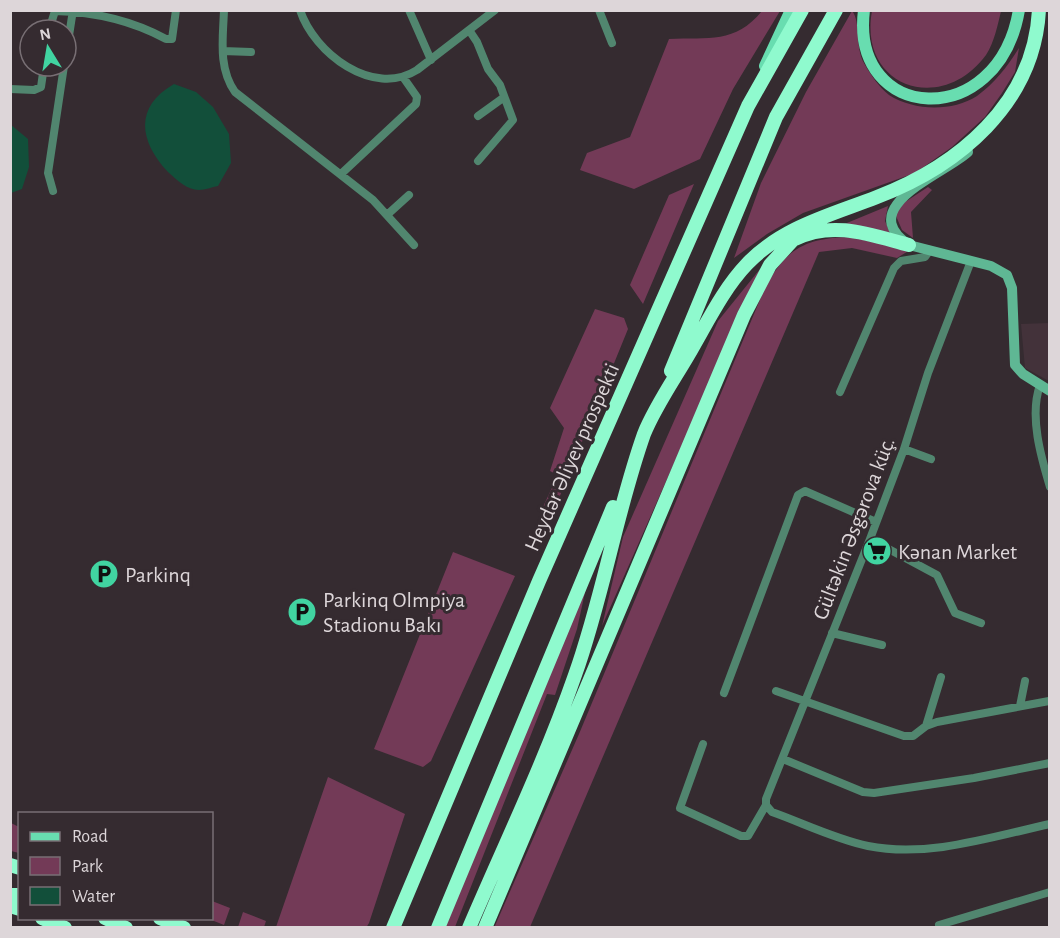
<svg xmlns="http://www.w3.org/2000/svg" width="1060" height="938" font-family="'Alegreya Sans',sans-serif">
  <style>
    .built { fill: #43323a }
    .green { fill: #733a57 }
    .water { fill: #124f3a }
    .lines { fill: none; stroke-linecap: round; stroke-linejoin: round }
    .street { stroke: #51866f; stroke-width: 8 }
    .secondary { stroke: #5fb794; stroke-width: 10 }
    .primary { stroke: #68ddb0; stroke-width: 12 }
    .highway { stroke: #8fface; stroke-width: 14 }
    .labels { text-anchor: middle; stroke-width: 6; stroke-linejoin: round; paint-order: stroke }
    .street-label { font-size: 22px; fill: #ddd6d9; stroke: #352b30 }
    .poi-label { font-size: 22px; fill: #ddd6d9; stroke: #352b30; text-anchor: start }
  </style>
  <rect width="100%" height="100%" fill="#352b30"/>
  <path class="built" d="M1049 323H1050L1049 381 1025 368 1021 324Z"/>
  <path class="green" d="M762 11H780L733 89 700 159 634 189 580 170 587 153 630 137 669 39C709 37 735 44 762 11Z
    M852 11C861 21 855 48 864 63 870 74 879 87 889 95 914 111 952 112 977 96 995 83 1007 67 1019 48L1015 72 1002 93 985 117 952 147 915 173 803 213 767 234 734 258 761 183 806 92Z
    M872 11H1001C998 24 994 43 986 55 942 115 858 88 872 11Z
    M694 184 643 304 630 285 669 195Z
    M928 187 932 190 911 212 913 238 902 230 896 216 899 206Z
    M888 206 885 221 891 235 842 225Z
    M850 237 910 250 897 258 852 248 819 252 530 927 494 928 579 734 764 290C785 249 805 238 850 237Z
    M760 269 602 626 623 537 718 321Z
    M595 309 624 318 628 329 553 513 541 511 558 475 550 471 564 428 550 408Z
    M453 552 515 576 431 761 423 767 374 749Z
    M589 574 577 629 555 695 547 694 455 927 445 928Z
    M328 777 405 814 369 923 366 928 276 927Z
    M11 823 19 827V853L11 851Z
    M212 901 230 908 224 925 209 919Z
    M243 912 266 921 264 927H238Z"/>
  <path class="water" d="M174 84 196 92 213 107 229 134 231 163 218 186C212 187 205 190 199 190 187 190 177 180 168 172 139 141 134 107 174 84Z
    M10 124 28 139 29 167 22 189 11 193Z"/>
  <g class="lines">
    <path class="street" d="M224 10C223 38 218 68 235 92L373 200 414 245
      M300 10C314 53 373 98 417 70L495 10
      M409 10 431 60
      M599 10 612 43
      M49 30 55 11C95 12 131 20 166 39H172L176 10
      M469 30 477 42 488 69 500 85 513 120 478 161
      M223 51 251 52
      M66 55 73 10
      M10 89 34 90 41 87 44 66
      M478 116 503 98
      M341 174 416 104 417 97 403 77
      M53 191 48 173 64 66
      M388 214 409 195
      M1040 385C1029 416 1041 457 1050 487
      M840 392 894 268 901 261 925 257 930 250
      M904 449 931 459
      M870 539 937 575 955 613 981 623
      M832 633 882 645
      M776 691 904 736H913L926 726 937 722 1049 701
      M724 693 798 495 805 491 876 522
      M1020 706 1025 681
      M926 726 941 677
      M703 744 680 808 741 836H748L766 805V799L870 539 904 449 928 373 971 261
      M783 759 863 792 874 793 974 778 1050 763
      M766 805 772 812C803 823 835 839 868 846 928 858 991 837 1050 824
      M939 925 1050 892"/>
    <path class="secondary" d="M968 152C944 174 853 207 909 245L991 266 1007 275 1012 288 1015 365 1023 374 1050 391"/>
    <path class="primary" d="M864 10C850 123 998 133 1019 10
      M765 66 791 10"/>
    <path class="highway" d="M795 239C833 220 871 235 909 245
      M671 371 776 117 836 10
      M10 865 20 868
      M10 895H20
      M10 906 20 909
      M42 918 65 928
      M105 918 126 928
      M160 918 184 928
      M393 928 539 581 748 106 802 10
      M438 928 613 507
      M469 928C505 844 545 761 575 675 603 597 616 513 644 434 656 404 678 374 694 345 710 317 725 287 747 264 782 227 831 215 877 197 958 166 1034 104 1039 10
      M485 928 744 315 770 265 802 230"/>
  </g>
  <defs>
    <g id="supermarket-disc" transform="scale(1.5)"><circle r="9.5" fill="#41d4a1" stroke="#352b30"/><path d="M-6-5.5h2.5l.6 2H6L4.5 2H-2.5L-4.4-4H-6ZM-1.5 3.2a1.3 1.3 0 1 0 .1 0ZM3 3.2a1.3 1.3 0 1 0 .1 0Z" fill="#111"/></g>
    <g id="parking-disc" transform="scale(1.5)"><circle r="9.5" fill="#41d4a1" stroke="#352b30"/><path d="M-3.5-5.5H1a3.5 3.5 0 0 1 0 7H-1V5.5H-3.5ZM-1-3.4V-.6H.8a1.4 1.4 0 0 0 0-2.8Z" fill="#111"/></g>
  </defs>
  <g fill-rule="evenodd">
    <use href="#supermarket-disc" x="877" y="551"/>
    <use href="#parking-disc" x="104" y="574"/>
    <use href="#parking-disc" x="302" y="612"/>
  </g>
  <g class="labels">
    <g class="street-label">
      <text transform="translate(571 457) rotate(-66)" y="8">Heydər Əliyev prospekti</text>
      <text transform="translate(853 528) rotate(-69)" y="8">Gültəkin Əsgərova küç.</text>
    </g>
    <g class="poi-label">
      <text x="898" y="559">Kənan Market</text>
      <text x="125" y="582">Parkinq</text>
      <text x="323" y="607">Parkinq Olmpiya<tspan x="323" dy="25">Stadionu Bakı</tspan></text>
    </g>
  </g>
  <rect width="1060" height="938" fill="none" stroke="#ddd6d9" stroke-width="24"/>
  <rect x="18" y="812" width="195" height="108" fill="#352b30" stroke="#786f74" stroke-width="1.5"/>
  <rect x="30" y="832" width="30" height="9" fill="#68ddb0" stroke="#786f74" stroke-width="1.5"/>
  <text x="72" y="842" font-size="18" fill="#ddd6d9">Road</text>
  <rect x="30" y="857" width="30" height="18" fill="#733a57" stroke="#786f74" stroke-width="1.5"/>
  <text x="72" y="872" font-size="18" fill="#ddd6d9">Park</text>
  <rect x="30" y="887" width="30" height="18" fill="#124f3a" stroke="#786f74" stroke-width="1.5"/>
  <text x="72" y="902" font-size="18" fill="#ddd6d9">Water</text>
  <g transform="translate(48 48) rotate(349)"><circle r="28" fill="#352b30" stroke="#786f74" stroke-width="1.5"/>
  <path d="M0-4.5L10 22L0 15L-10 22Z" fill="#41d4a1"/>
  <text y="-9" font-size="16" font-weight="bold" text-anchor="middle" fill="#ddd6d9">N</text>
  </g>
</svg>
